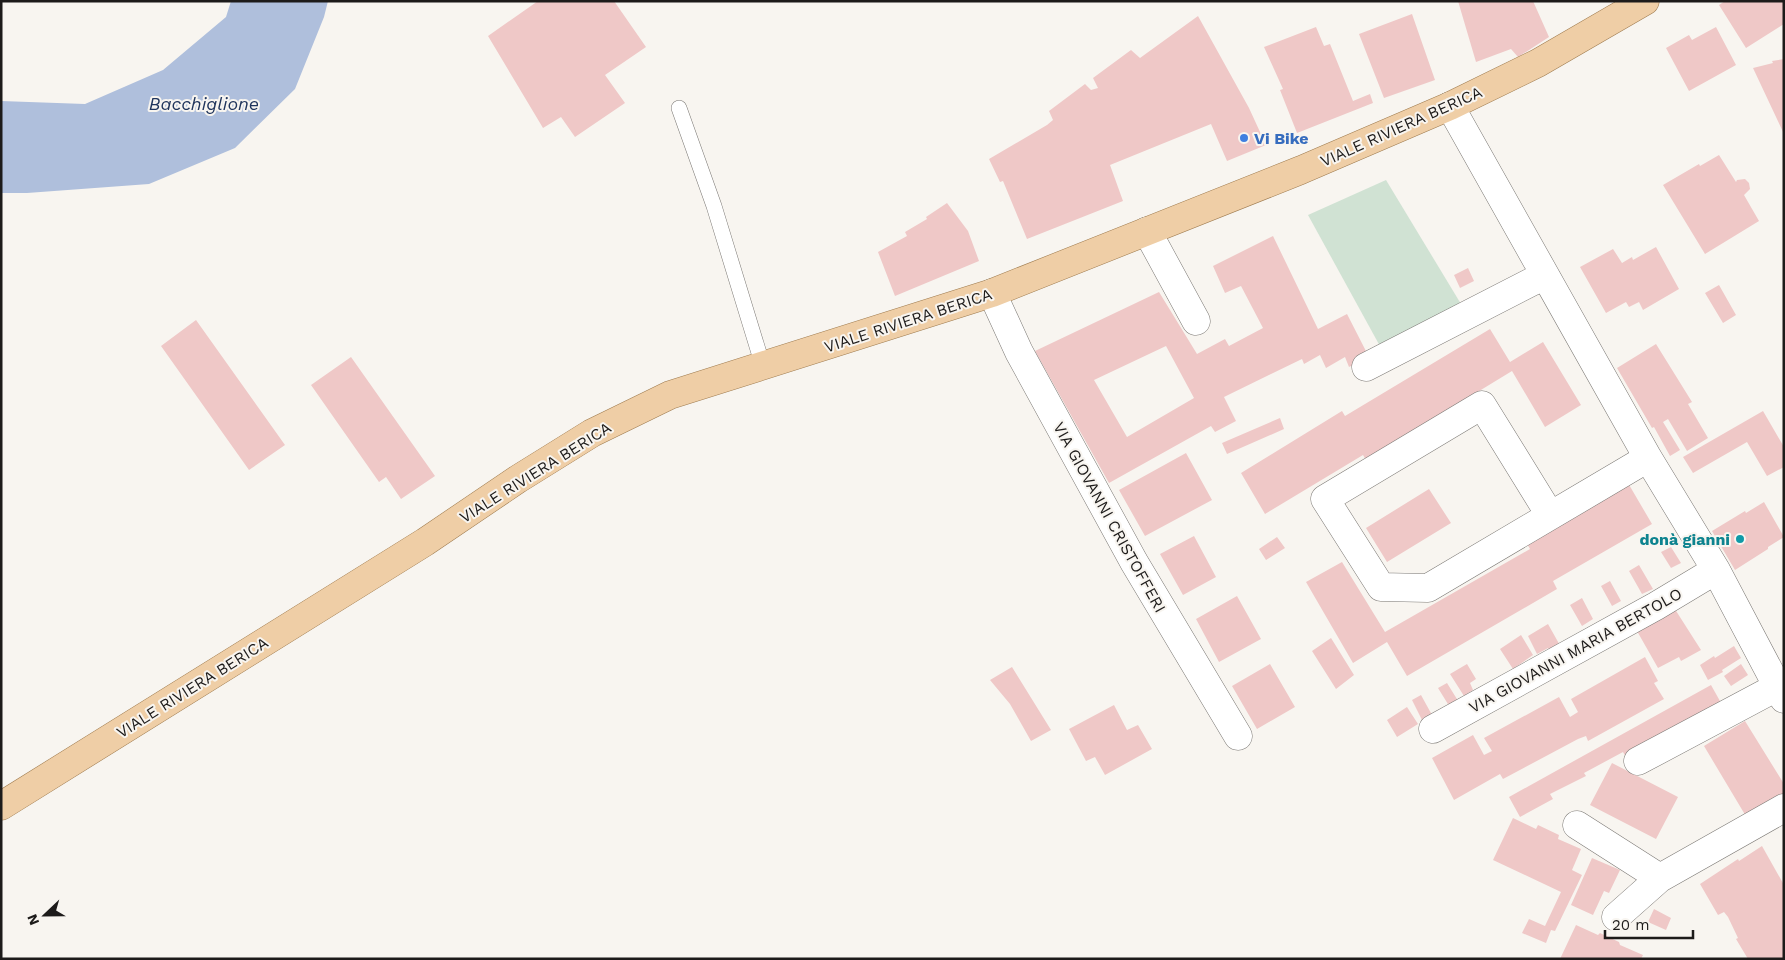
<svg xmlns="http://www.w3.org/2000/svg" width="1785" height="960" font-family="'Work Sans',sans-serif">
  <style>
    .green { fill: #d0e2d3 }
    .water { fill: #afbfdc }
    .building { fill: #efc8c7; fill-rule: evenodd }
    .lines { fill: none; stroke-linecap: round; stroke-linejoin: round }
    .service-casing { stroke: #7b7874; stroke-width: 16 }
    .minor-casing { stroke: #7b7874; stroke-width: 29 }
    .primary-casing { stroke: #9e7b4f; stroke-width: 29 }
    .service { stroke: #fff; stroke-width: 15 }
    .minor { stroke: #fff; stroke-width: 28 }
    .primary { stroke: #efcea6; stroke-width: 28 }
    .shop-dot { fill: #3f7fe0; stroke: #f8f5f0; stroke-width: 2 }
    .culture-dot { fill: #0f9aa8; stroke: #f8f5f0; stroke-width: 2 }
    .labels { text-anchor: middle; stroke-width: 4; stroke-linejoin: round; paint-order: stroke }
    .street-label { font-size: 16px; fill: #1d1b1a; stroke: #f8f5f0 }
    .shop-label { font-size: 16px; font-weight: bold; fill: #366cbe; stroke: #f8f5f0; text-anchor: start }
    .culture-label { font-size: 16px; font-weight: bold; fill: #0d838f; stroke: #f8f5f0; text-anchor: end }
    .water-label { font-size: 18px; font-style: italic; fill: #20355c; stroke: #f8f5f0 }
  </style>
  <rect width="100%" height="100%" fill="#f8f5f0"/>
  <path class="green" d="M1386 180 1461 304 1381 348 1308 215Z"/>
  <path class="water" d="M231 1H328L324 17 295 89 235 148 149 184 27 193H1V101L85 104 163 70 226 17Z"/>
  <path class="building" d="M538 1H614L646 47 605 75 625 103 575 137 561 117 543 128 488 36Z
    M1458 1H1533L1549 37 1518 57 1511 49 1476 62Z
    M1725 1H1784V24L1746 48 1719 5Z
    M1412 14 1435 80 1384 98 1359 34Z
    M1198 16 1249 108 1266 145 1227 161 1211 124 1110 165 1123 201 1027 239 1003 181 1000 182 989 159 1047 125 1053 120 1049 111 1085 84 1091 90 1098 88 1093 78 1131 50 1140 58Z
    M1316 27 1324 46 1330 44 1353 101 1370 94 1373 103 1297 133 1280 90 1283 89 1264 47Z
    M1716 27 1736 65 1689 91 1666 48 1689 35 1692 40Z
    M1784 59V134L1753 68 1773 63 1772 61Z
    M1719 155 1736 182 1737 180 1745 179 1749 183 1750 189 1744 195 1759 221 1705 254 1663 185 1699 164 1700 166Z
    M947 203 968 231 979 261 895 296 878 252 907 236 905 232 927 219 926 217Z
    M1273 236 1318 329 1347 314 1369 357 1349 367 1345 357 1326 368 1320 355 1304 364 1302 359 1224 397 1236 421 1215 432 1211 426 1109 483 1035 351 1159 292 1197 354 1225 339 1229 346 1263 328 1241 286 1225 293 1213 266ZM1166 346 1194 398 1127 437 1094 380Z
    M1656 247 1679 289 1643 310 1639 302 1629 307 1626 302 1606 313 1580 267 1613 249 1622 263 1632 257 1633 260Z
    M1468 268 1474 281 1460 288 1454 275Z
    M1719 285 1736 315 1723 323 1705 293Z
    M196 320 285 445 249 470 161 346Z
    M1490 329 1510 362 1543 342 1581 405 1545 427 1512 371 1366 460 1363 455 1265 514 1241 473 1342 411 1345 416Z
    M1656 344 1692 402 1688 404 1708 438 1687 451 1668 419 1663 422 1680 450 1670 456 1654 427 1652 428 1617 368Z
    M351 357 435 476 401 499 386 477 379 482 311 385Z
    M1763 411 1784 447V467L1767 476 1747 442 1693 473 1683 457Z
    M1280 418 1284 429 1227 454 1222 443Z
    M1186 453 1212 500 1145 536 1119 490Z
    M1628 483 1652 524 1553 581 1557 589 1407 676 1387 642 1353 663 1306 582 1342 562 1385 632 1530 549 1526 542Z
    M1429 489 1451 523 1387 562 1366 528Z
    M1764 502 1784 537 1768 547V549L1735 570 1712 531 1745 511 1746 513Z
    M1194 536 1216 577 1183 595 1160 554Z
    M1277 537 1285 548 1266 560 1259 549Z
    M1671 547 1681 563 1671 568 1661 552Z
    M1639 565 1653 589 1642 594 1629 571Z
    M1610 581 1621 601 1612 606 1601 586Z
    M1237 596 1261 639 1219 662 1196 619Z
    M1582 598 1593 619 1582 626 1570 605Z
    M1671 603 1701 650 1681 661 1679 657 1658 668 1633 624Z
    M1548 624 1562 649 1552 655 1548 648 1537 654 1528 636Z
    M1521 635 1533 655 1513 669 1500 649Z
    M1331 638 1354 675 1336 689 1312 651Z
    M1734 646 1741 658 1722 670 1723 672 1708 680 1700 665 1714 656 1715 658Z
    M1645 657 1658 681 1654 683 1664 699 1588 741 1586 736 1578 739 1503 779 1500 774 1454 800 1432 758 1473 735 1484 755 1492 751 1484 738 1559 697 1570 717 1578 712 1571 699Z
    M1270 664 1295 707 1257 729 1232 686Z
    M1467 664 1476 679 1470 683 1473 690 1464 696 1450 674Z
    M1741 664 1748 675 1731 686 1724 676Z
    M1012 667 1051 730 1031 741 1010 704 990 680Z
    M1447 683 1460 704 1451 709 1438 688Z
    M1711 685 1725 710 1627 759 1623 752 1584 773 1586 776 1550 794 1553 799 1520 817 1509 797Z
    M1421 695 1432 715 1422 720 1412 700Z
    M1114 705 1127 730 1138 725 1152 749 1105 775 1095 757 1086 761 1069 729Z
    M1407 707 1418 724 1397 737 1387 720Z
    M1745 721 1784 784V796L1747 818 1704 746Z
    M1612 763 1678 797 1656 839 1590 805Z
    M1513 818 1536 829 1538 825 1559 835 1558 839 1581 849 1572 870 1582 875 1555 931 1551 930 1546 943 1522 933 1529 919 1545 926 1561 892 1493 860Z
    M1762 846 1784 885V959H1748L1736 939 1738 938 1728 917 1724 912 1718 915 1700 884 1738 859 1739 861Z
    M1592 858 1620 870 1609 893 1604 891 1593 915 1571 905Z
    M1654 909 1671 918 1666 930 1648 922Z
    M1576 925 1598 935 1600 933 1619 942 1620 945 1643 955 1641 959H1560Z"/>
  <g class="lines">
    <g class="service-casing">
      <path id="service" d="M679 108 714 206 763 366"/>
    </g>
    <g class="minor-casing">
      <path id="minor" d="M1450 106 1648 458 1716 570 1784 699
        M1147 231 1196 321
        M992 293 1019 352 1134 562 1238 736
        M1366 367 1545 275
        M1550 515 1482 405 1325 499 1381 587 1428 588 1648 458
        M1433 729 1656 606 1716 570
        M1638 761 1777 687
        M1577 825 1660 878
        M1616 917 1660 878 1784 808"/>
    </g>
    <g class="primary-casing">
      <path id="primary" d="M1 806 425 542 518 479 592 433 670 395 992 293 1301 170 1450 106 1538 63 1645 1"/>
    </g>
    <use href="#service" class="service"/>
    <use href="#minor" class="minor"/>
    <use href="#primary" class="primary"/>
  </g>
  <circle class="shop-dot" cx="1244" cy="138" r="5"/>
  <circle class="culture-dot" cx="1740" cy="539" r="5"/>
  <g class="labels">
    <g class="street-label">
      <text transform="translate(1401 126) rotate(-24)" y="6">VIALE RIVIERA BERICA</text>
      <text transform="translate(908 320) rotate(-18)" y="6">VIALE RIVIERA BERICA</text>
      <text transform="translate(535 472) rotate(-32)" y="6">VIALE RIVIERA BERICA</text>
      <text transform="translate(1110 517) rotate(61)" y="6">VIA GIOVANNI CRISTOFFERI</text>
      <text transform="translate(1575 650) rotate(-29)" y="6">VIA GIOVANNI MARIA BERTOLO</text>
      <text transform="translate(192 687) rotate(-32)" y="6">VIALE RIVIERA BERICA</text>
    </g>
    <g class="shop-label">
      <text x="1254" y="144">Vi Bike</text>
    </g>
    <g class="culture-label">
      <text x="1730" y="545">donà gianni</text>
    </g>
    <g class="water-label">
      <text x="204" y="110">Bacchiglione</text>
    </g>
  </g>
  <rect width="1785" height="960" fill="none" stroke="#1d1b1a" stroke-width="5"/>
  <g transform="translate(45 915) rotate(248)" stroke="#f8f5f0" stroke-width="4" paint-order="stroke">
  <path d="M0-4L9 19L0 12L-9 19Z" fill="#1d1b1a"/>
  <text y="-8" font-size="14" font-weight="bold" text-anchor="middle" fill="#1d1b1a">N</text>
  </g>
  <path d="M1605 930v8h88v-8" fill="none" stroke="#1d1b1a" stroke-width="2.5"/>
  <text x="1612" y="930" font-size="15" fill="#1d1b1a" stroke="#f8f5f0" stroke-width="4" paint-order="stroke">20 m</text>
</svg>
